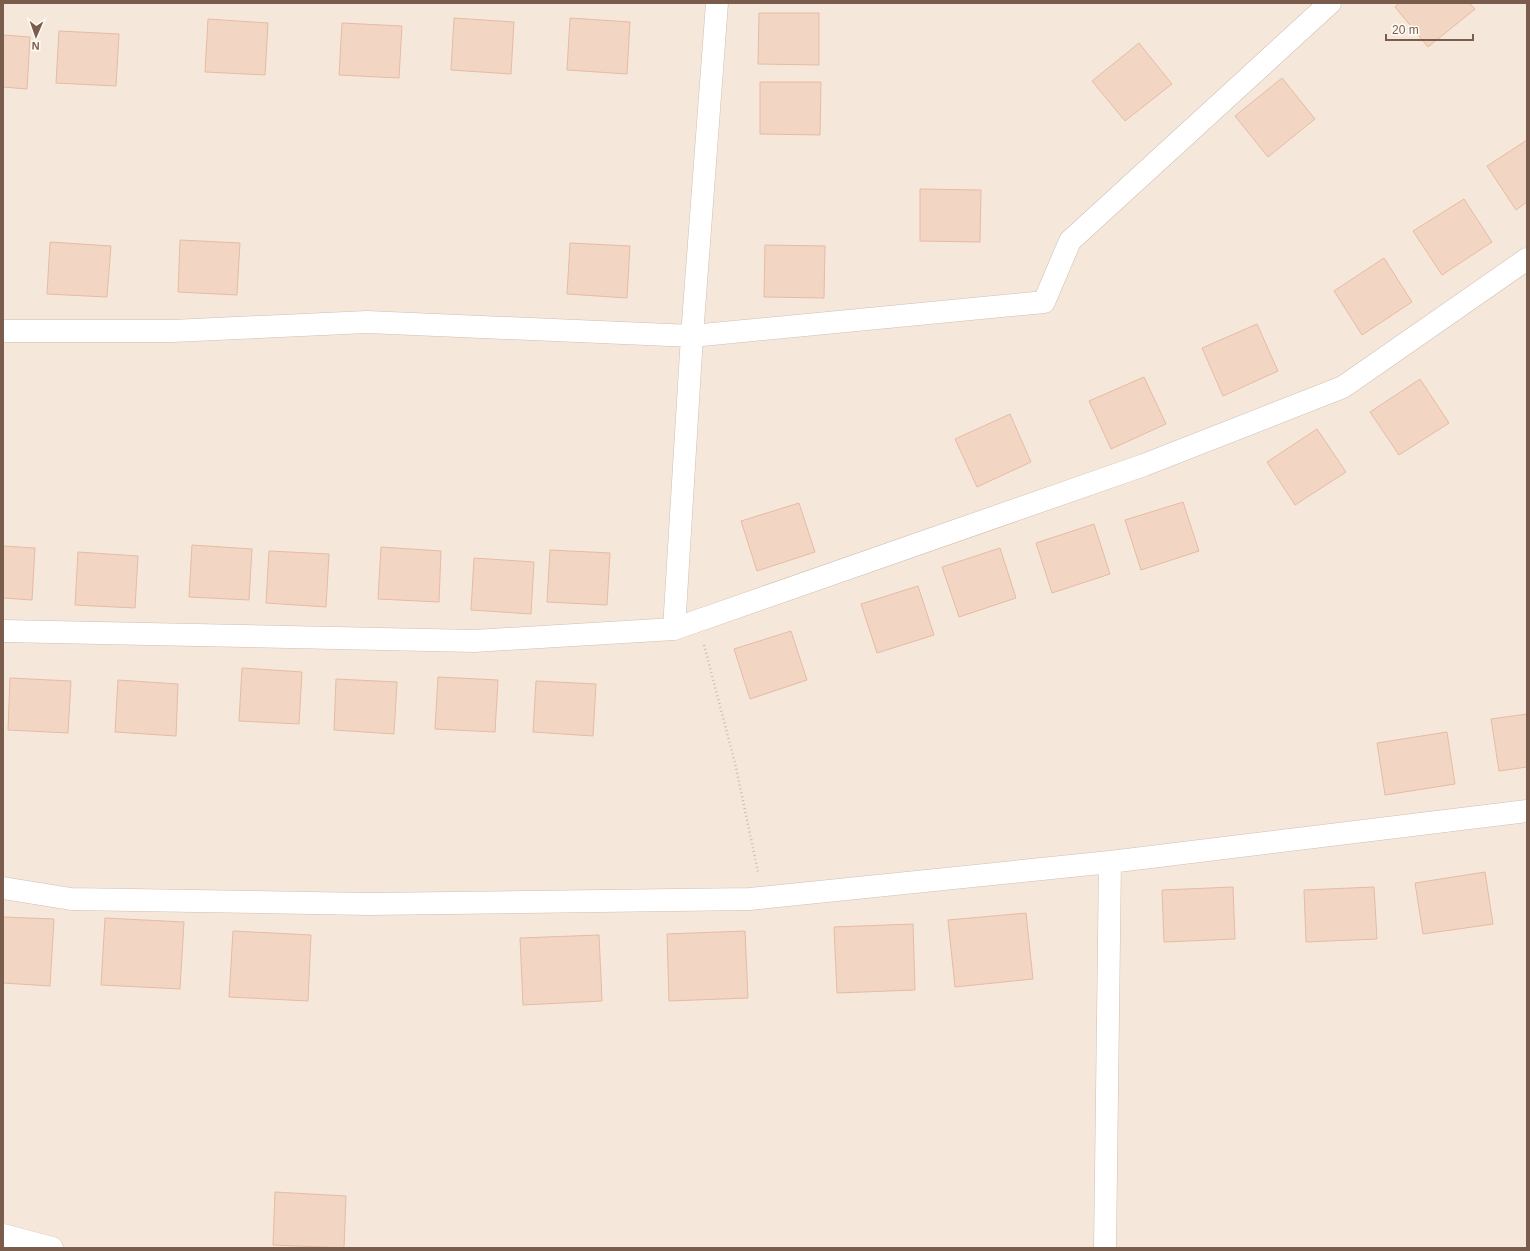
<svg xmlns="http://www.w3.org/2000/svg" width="1530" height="1251" font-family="Helvetica,sans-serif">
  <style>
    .residential { fill: #f5e8da }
    .building { fill: #f3d5c3; stroke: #e6bba3 }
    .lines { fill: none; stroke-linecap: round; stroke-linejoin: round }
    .street-casing { stroke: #d1beb0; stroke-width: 23 }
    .path { stroke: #d9b8a5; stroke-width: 2.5; stroke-dasharray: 1 3; stroke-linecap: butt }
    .street { stroke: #fff; stroke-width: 22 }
  </style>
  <rect width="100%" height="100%" fill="#fdf6ec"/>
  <path class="residential" d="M3 3H1527V1248H3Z"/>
  <path class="building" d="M1399 3H1469L1475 9 1428 47 1395 7Z
    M759 13H819V65L758 64Z
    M454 18 514 22 511 74 451 70Z
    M570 18 630 22 627 74 567 70Z
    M208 19 268 23 265 75 205 72Z
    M342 23 402 26 399 78 339 75Z
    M59 31 119 34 116 86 56 83Z
    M3 35 30 37 27 89 3 87Z
    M1139 43 1172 84 1125 121 1092 81Z
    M1282 78 1315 119 1268 157 1235 116Z
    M760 82H821L820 135 760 134Z
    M1527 140V202L1516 210 1487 166Z
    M920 189 981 190 980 242 920 241Z
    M1464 199 1492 242 1442 275 1413 231Z
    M180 240 240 243 237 295 178 292Z
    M50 242 111 246 107 297 47 294Z
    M570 243 630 246 627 298 567 294Z
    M765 245 825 246 824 298 764 297Z
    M1384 258 1412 302 1362 335 1334 291Z
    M1257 324 1278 371 1223 396 1202 348Z
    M1144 377 1166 424 1111 449 1089 401Z
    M1420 379 1449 423 1399 455 1370 412Z
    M1010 414 1031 462 977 487 955 439Z
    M1317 429 1346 472 1295 505 1267 462Z
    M1183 502 1199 551 1141 570 1125 520Z
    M799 503 815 552 757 571 741 521Z
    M1094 524 1110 574 1052 593 1036 543Z
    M192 545 252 549 249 600 189 597Z
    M3 546 35 548 32 600 3 598Z
    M381 547 441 551 439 602 378 599Z
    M1000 548 1016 598 959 617 942 567Z
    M550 550 610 553 607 605 547 602Z
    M269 551 329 554 326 607 266 603Z
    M78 552 138 556 135 608 75 605Z
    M474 558 534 562 531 614 471 610Z
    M918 586 934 635 877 653 861 604Z
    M791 631 807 680 750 699 734 649Z
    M242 668 302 672 299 724 239 721Z
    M438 677 498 680 495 732 435 729Z
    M10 678 71 681 68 733 8 730Z
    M336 679 397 682 394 734 334 730Z
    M118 680 178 684 176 736 115 732Z
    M536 681 596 684 593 736 533 732Z
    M1527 714V767L1499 771 1491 719Z
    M1447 732 1455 784 1385 795 1377 743Z
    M1485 872 1493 924 1423 934 1415 883Z
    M1233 887 1235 939 1164 942 1162 890Z
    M1374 887 1377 939 1306 942 1304 890Z
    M1026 913 1033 979 955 987 948 920Z
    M3 917 54 919 50 986 3 983Z
    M105 918 184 922 180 989 101 985Z
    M913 924 915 990 837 993 834 927Z
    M233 931 311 935 308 1001 229 997Z
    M745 931 748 998 669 1001 667 934Z
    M599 935 602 1001 523 1005 520 938Z
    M275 1192 346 1196 344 1248 273 1245Z"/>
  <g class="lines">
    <g class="street-casing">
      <path id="street" d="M3 331H172L367 322 692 336 1044 302 1070 241 1330 3
        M674 629 692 336 717 3
        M3 631 474 641 674 629 1144 465 1343 387 1527 259
        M3 888 71 899 369 904 750 899 1110 862 1527 811
        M3 1235 52 1248
        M1105 1248 1110 862"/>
    </g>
    <path class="path" d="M704 645 735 763 758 872"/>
    <use href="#street" class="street"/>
  </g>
  <rect width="1530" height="1251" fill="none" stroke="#7a5c4d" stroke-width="8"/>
  <g transform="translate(36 36) rotate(182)" stroke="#fffaf3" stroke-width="3" paint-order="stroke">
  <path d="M0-3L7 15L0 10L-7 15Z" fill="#7a5c4d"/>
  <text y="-6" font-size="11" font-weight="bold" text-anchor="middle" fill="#7a5c4d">N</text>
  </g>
  <path d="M1386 34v6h87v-6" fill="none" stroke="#7a5c4d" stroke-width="2"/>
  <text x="1392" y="34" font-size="12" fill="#7a5c4d" stroke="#fffaf3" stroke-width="3" paint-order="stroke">20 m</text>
</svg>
